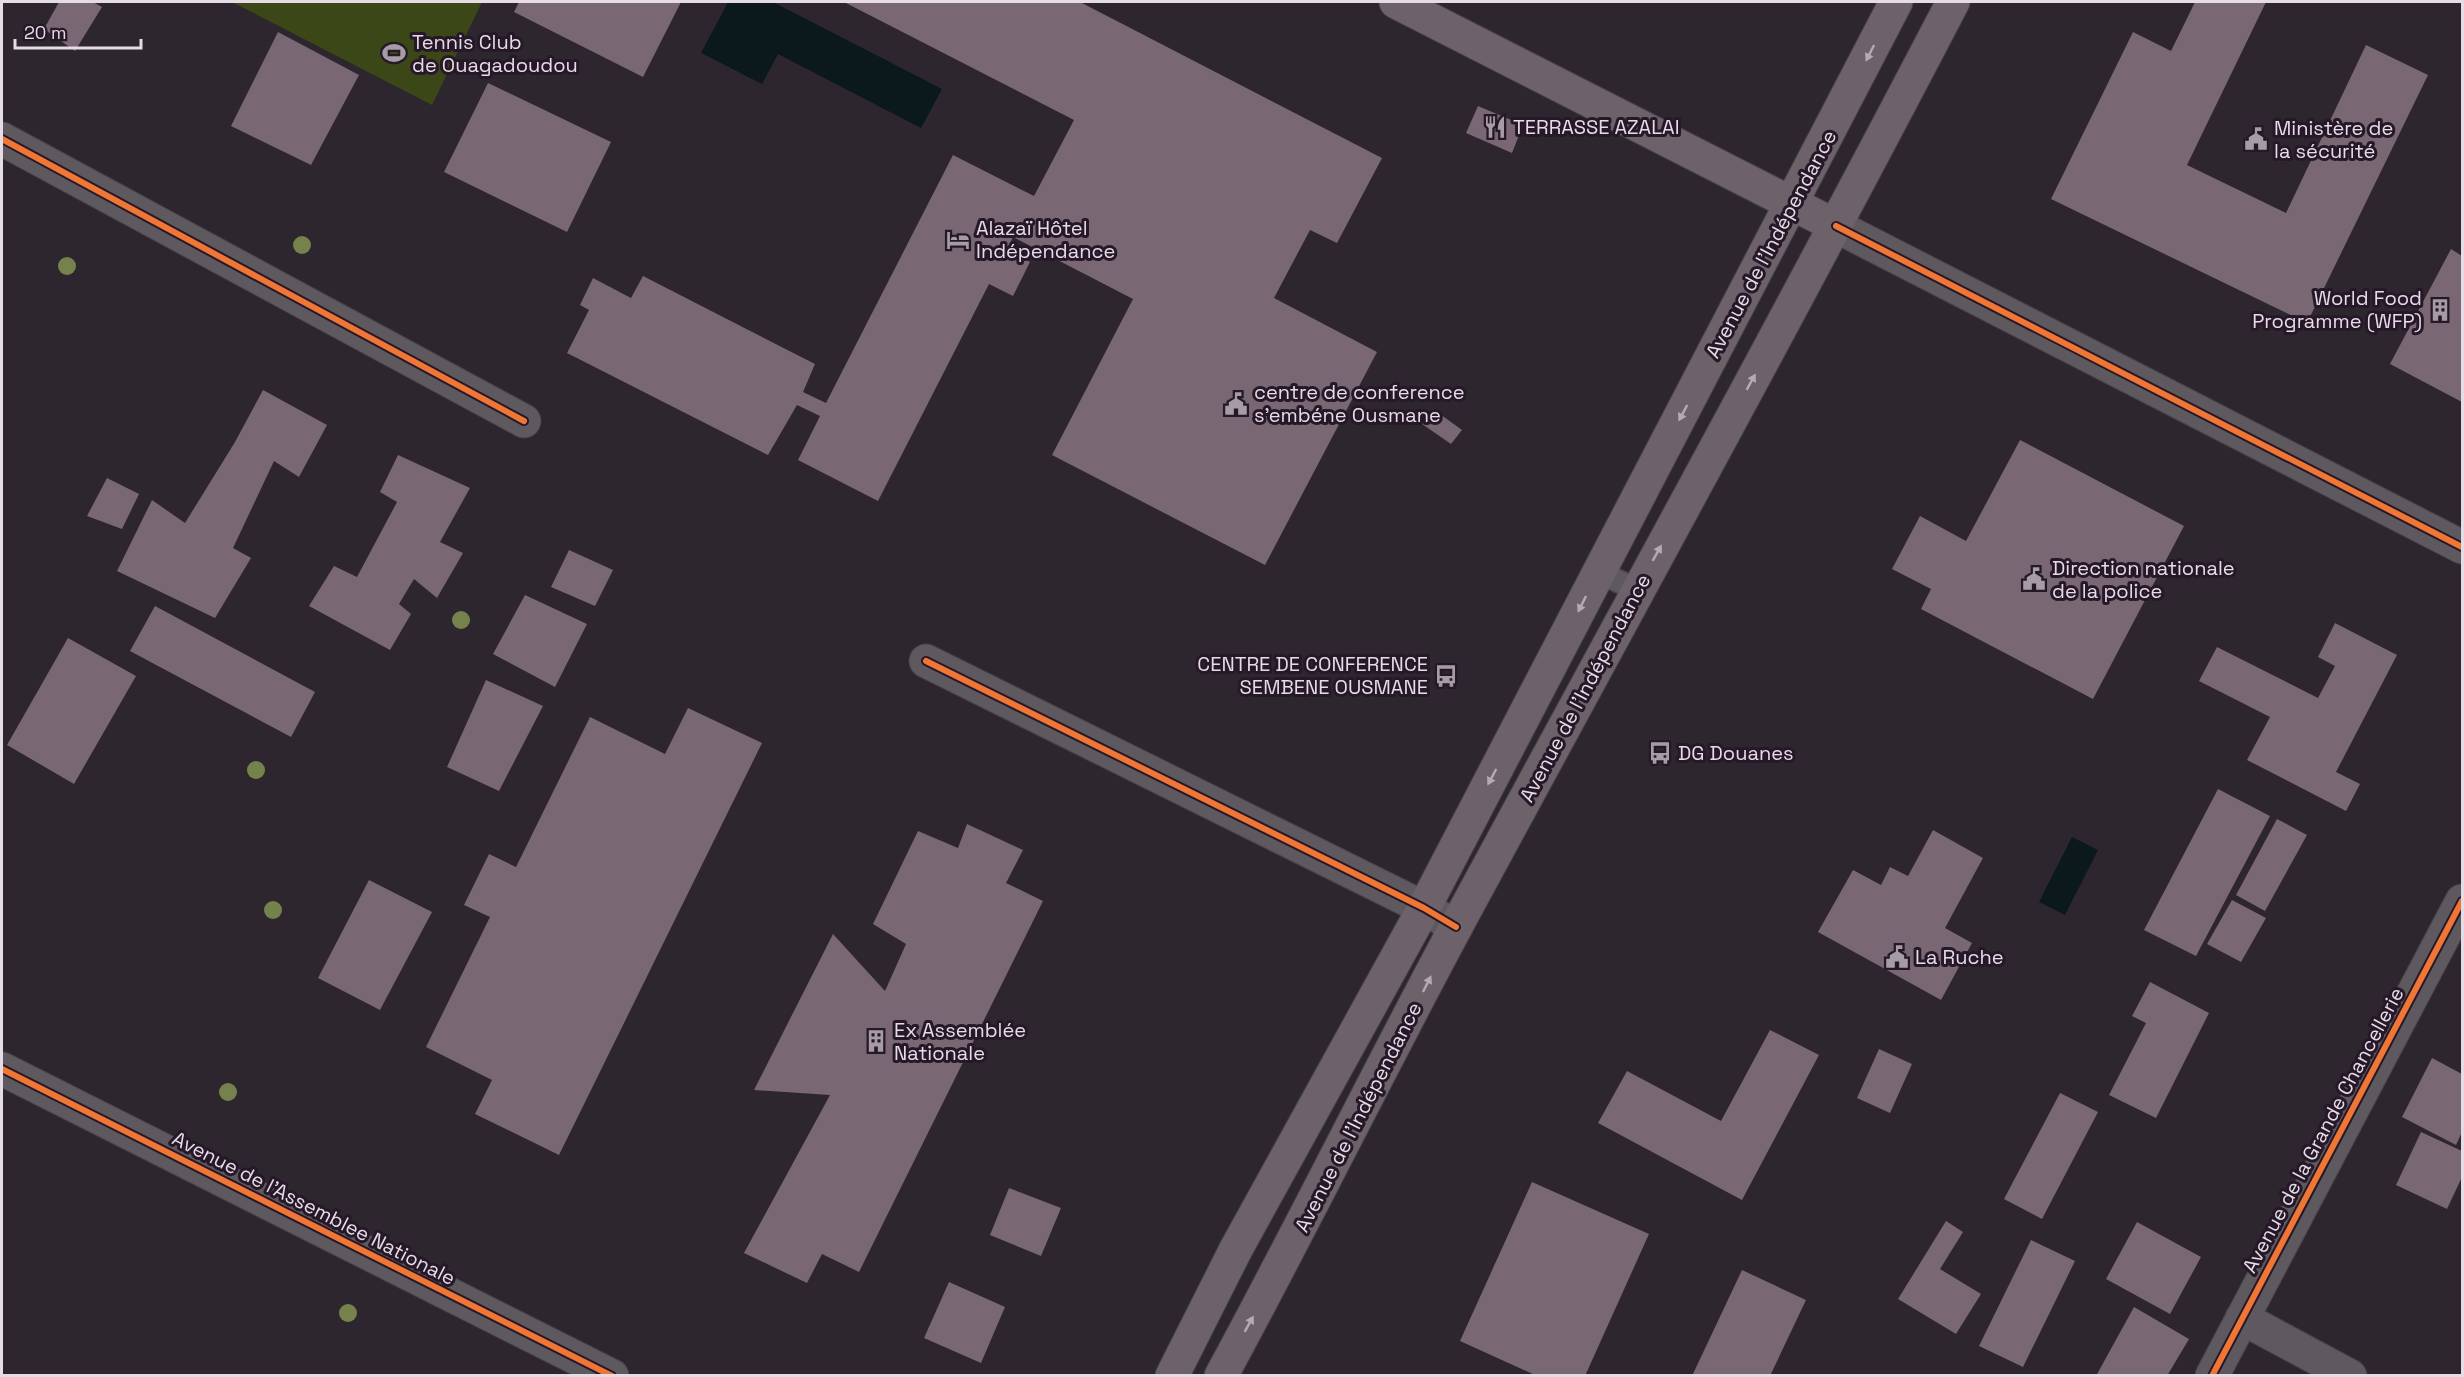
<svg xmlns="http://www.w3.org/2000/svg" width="2464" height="1377" font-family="'Space Grotesk',sans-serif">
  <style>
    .green { fill: #3c4718 }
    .water { fill: #0b191c }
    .building { fill: #796773 }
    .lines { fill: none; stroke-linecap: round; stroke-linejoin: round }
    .service-casing { stroke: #474148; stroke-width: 25 }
    .minor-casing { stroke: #474148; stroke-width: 35 }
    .primary-casing { stroke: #474148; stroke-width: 35 }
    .service { stroke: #5e585f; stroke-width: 22 }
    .minor { stroke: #5e585f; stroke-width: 33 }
    .primary { stroke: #6d6269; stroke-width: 33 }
    .cycleway-casing { stroke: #261828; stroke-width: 10 }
    .cycleway { stroke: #f07635; stroke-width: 6 }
    .tree { fill: #75824b }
    .oneway { fill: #b5abb4 }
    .labels { text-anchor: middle; stroke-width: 6; stroke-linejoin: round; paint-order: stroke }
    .poi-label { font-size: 20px; fill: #e5dce6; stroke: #261828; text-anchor: start }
    .street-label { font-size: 20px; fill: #e5dce6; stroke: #261828 }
  </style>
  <rect width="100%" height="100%" fill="#2d262e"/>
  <path class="green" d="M232 2H482L432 105Z"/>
  <path class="water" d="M728 2H773L942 89 921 128 778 54 762 84 701 53Z
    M2072 837 2098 850 2065 915 2039 902Z"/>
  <path class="building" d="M59 2H93L102 7 75 51 44 29Z
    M519 2H681L643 77 514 12Z
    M844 2H1080L1382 158 1337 243 1310 230 1274 298 1377 352 1265 565 1052 455 1133 299 1013 237 1007 250 1030 262 1013 296 989 284 878 501 798 460 820 416 797 405 768 455 567 353 589 310 580 305 593 278 631 298 643 276 815 364 803 392 826 403 953 155 1034 196 1074 120Z
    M2195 2H2266L2187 165 2286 213 2366 45 2428 75 2307 323 2051 199 2133 32 2171 51Z
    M278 32 359 75 311 165 231 126Z
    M488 83 611 142 567 232 444 172Z
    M1478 106 1523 125 1512 153 1466 133Z
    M2451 249 2462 256V402L2390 364Z
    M263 390 327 425 299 477 274 461 233 548 251 558 215 618 117 571 152 500 185 523 235 442Z
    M1433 409 1462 430 1451 444 1422 424Z
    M2020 440 2184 526 2093 699 1921 609 1931 589 1892 569 1920 516 1966 541Z
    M398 455 470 488 440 542 463 553 437 598 414 579 399 604 411 614 390 650 309 606 334 566 357 577 397 502 380 492Z
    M107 478 139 494 122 529 87 516Z
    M569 550 613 570 595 606 551 587Z
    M525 595 587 624 555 687 493 654Z
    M155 606 315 692 291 737 130 651Z
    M2335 623 2397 655 2336 772 2360 784 2346 811 2247 760 2270 717 2199 681 2217 647 2318 698 2335 666 2318 657Z
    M68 638 136 676 74 784 7 745Z
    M486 680 543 706 499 791 447 767Z
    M688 708 762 743 559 1155 475 1114 492 1080 426 1047 490 917 464 905 489 854 516 867 590 717 665 754Z
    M2218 789 2270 816 2196 956 2144 930Z
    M2277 819 2307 835 2265 911 2236 895Z
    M967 824 1023 850 1006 883 1043 901 859 1272 822 1254 807 1283 744 1253 830 1095 754 1090 833 934 885 991 906 944 873 924 918 831 958 848Z
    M1933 830 1983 858 1945 928 1972 943 1941 1000 1818 932 1853 870 1881 885 1890 867 1908 876Z
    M369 880 432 912 380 1010 318 978Z
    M2232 900 2266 918 2241 962 2207 944Z
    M2150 982 2209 1013 2156 1118 2109 1095 2146 1023 2132 1016Z
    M1770 1030 1819 1055 1742 1200 1598 1123 1627 1071 1721 1121Z
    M1879 1049 1912 1064 1890 1113 1857 1098Z
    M2432 1058 2462 1074V1132L2456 1145 2402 1117Z
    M2060 1093 2098 1112 2042 1219 2004 1199Z
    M2421 1132 2462 1151V1177L2447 1209 2396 1185Z
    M1532 1182 1649 1234 1585 1376H1537L1460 1341Z
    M1009 1188 1061 1208 1041 1256 990 1235Z
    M1946 1221 1963 1232 1940 1269 1981 1294 1956 1334 1898 1299Z
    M2137 1222 2201 1257 2170 1314 2106 1279Z
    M2031 1240 2075 1261 2023 1367 1979 1346Z
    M1742 1270 1806 1300 1770 1376H1692Z
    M949 1282 1005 1307 981 1363 924 1338Z
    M2134 1307 2189 1339 2167 1376H2096Z"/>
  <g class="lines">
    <g class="service-casing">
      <path id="service" d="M1599 572 1637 590"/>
    </g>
    <g class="minor-casing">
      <path id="minor" d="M2 139 524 421
        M1836 226 2462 547
        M926 661 1424 908 1456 927
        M2 1069 612 1376
        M2242 1318 2350 1376
        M2212 1376 2462 901"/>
    </g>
    <g class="primary-casing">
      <path id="primary" d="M1396 2 1836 226
        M1172 1376 1236 1249 1424 908 1896 2
        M1221 1376C1302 1227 1377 1074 1457 925 1623 618 1792 311 1953 2"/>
    </g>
    <use href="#service" class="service"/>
    <use href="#minor" class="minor"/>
    <use href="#primary" class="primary"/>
    <g class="cycleway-casing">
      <path id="cycleway" d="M2 139 524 421
        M1836 226 2462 547
        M926 661 1424 908 1456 927
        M2 1069 612 1376
        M2212 1376 2462 901"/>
    </g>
    <use href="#cycleway" class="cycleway"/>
  </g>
  <g class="tree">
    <circle cx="302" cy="245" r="9"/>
    <circle cx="67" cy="266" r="9"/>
    <circle cx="461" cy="620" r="9"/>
    <circle cx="256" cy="770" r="9"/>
    <circle cx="273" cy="910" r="9"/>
    <circle cx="228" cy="1092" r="9"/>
    <circle cx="348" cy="1313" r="9"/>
  </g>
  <defs><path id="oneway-solid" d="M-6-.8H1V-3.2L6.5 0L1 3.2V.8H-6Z" transform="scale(1.5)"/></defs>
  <g class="oneway">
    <use href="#oneway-solid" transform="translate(1870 53) rotate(117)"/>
    <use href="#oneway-solid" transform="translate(1751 382) rotate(-61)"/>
    <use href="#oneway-solid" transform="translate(1683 413) rotate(118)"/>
    <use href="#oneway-solid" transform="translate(1657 553) rotate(-61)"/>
    <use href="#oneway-solid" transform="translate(1582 604) rotate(117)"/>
    <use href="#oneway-solid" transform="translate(1492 777) rotate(118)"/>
    <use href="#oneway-solid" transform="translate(1427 984) rotate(-63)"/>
    <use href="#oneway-solid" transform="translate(1249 1324) rotate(-61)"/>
  </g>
  <defs>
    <g id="stadium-bare" transform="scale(1.8)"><path d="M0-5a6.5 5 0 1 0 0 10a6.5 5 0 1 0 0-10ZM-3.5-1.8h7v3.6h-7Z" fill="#a59ca6" stroke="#261828" stroke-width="2.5" paint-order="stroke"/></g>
    <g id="restaurant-bare" transform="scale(1.8)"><path d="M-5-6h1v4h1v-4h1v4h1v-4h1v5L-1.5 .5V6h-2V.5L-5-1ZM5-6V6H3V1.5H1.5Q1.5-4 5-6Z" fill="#a59ca6" stroke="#261828" stroke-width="2.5" paint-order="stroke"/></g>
    <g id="civic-bare" transform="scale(1.8)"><path d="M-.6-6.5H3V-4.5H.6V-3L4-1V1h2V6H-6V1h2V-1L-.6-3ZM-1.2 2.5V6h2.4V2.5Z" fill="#a59ca6" stroke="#261828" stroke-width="2.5" paint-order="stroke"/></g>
    <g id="hotel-bare" transform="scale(1.8)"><path d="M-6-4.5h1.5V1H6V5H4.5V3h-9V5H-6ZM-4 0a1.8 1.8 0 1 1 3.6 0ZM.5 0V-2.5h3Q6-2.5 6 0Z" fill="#a59ca6" stroke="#261828" stroke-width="2.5" paint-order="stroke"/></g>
    <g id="building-bare" transform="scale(1.8)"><path d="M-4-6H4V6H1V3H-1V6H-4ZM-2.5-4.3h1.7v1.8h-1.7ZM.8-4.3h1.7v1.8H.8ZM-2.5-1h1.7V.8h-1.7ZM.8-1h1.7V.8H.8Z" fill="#a59ca6" stroke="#261828" stroke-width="2.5" paint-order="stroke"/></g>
    <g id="bus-bare" transform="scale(1.8)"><path d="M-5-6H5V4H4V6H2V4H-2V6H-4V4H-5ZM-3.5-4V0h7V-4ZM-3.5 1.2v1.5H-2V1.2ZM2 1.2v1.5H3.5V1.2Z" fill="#a59ca6" stroke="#261828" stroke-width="2.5" paint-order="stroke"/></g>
  </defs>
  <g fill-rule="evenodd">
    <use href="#stadium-bare" x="394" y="53"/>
    <use href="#restaurant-bare" x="1495" y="127"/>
    <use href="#civic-bare" x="2256" y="139"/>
    <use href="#hotel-bare" x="958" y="240"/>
    <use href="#building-bare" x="2440" y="310"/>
    <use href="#civic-bare" x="1236" y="404"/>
    <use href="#civic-bare" x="2034" y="579"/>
    <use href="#bus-bare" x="1446" y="676"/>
    <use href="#bus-bare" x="1660" y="753"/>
    <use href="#civic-bare" x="1897" y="957"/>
    <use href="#building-bare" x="876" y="1041"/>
  </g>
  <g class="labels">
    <g class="poi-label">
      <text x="412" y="49">Tennis Club<tspan x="412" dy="23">de Ouagadoudou</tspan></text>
      <text x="1513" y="134">TERRASSE AZALAI</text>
      <text x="2274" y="135">Ministère de<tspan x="2274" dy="23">la sécurité</tspan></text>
      <text x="976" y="235">Alazaï Hôtel<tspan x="976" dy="23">Indépendance</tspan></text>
      <text x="2422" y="305" text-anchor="end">World Food<tspan x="2422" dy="23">Programme (WFP)</tspan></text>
      <text x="1254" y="399">centre de conference<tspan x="1254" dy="23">s'embéne Ousmane</tspan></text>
      <text x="2052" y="575">Direction nationale<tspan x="2052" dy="23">de la police</tspan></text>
      <text x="1428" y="671" text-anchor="end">CENTRE DE CONFERENCE<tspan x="1428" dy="23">SEMBENE OUSMANE</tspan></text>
      <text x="1678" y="760">DG Douanes</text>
      <text x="1915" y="964">La Ruche</text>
      <text x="894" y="1037">Ex Assemblée<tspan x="894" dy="23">Nationale</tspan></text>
    </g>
    <g class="street-label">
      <text transform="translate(1771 244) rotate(-62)" y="7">Avenue de l'Indépendance</text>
      <text transform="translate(1585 688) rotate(-62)" y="7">Avenue de l'Indépendance</text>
      <text transform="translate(1358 1117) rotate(-63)" y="7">Avenue de l'Indépendance</text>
      <text transform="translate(2323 1130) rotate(-62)" y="7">Avenue de la Grande Chancellerie</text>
      <text transform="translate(314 1208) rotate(27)" y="7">Avenue de l'Assemblee Nationale</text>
    </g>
  </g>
  <rect width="2464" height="1377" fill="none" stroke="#e5dce6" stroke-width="6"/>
  <path d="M15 39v9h126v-9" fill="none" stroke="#e5dce6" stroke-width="3"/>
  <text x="24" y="39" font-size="18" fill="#e5dce6" stroke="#261828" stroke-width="4.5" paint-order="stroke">20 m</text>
</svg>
